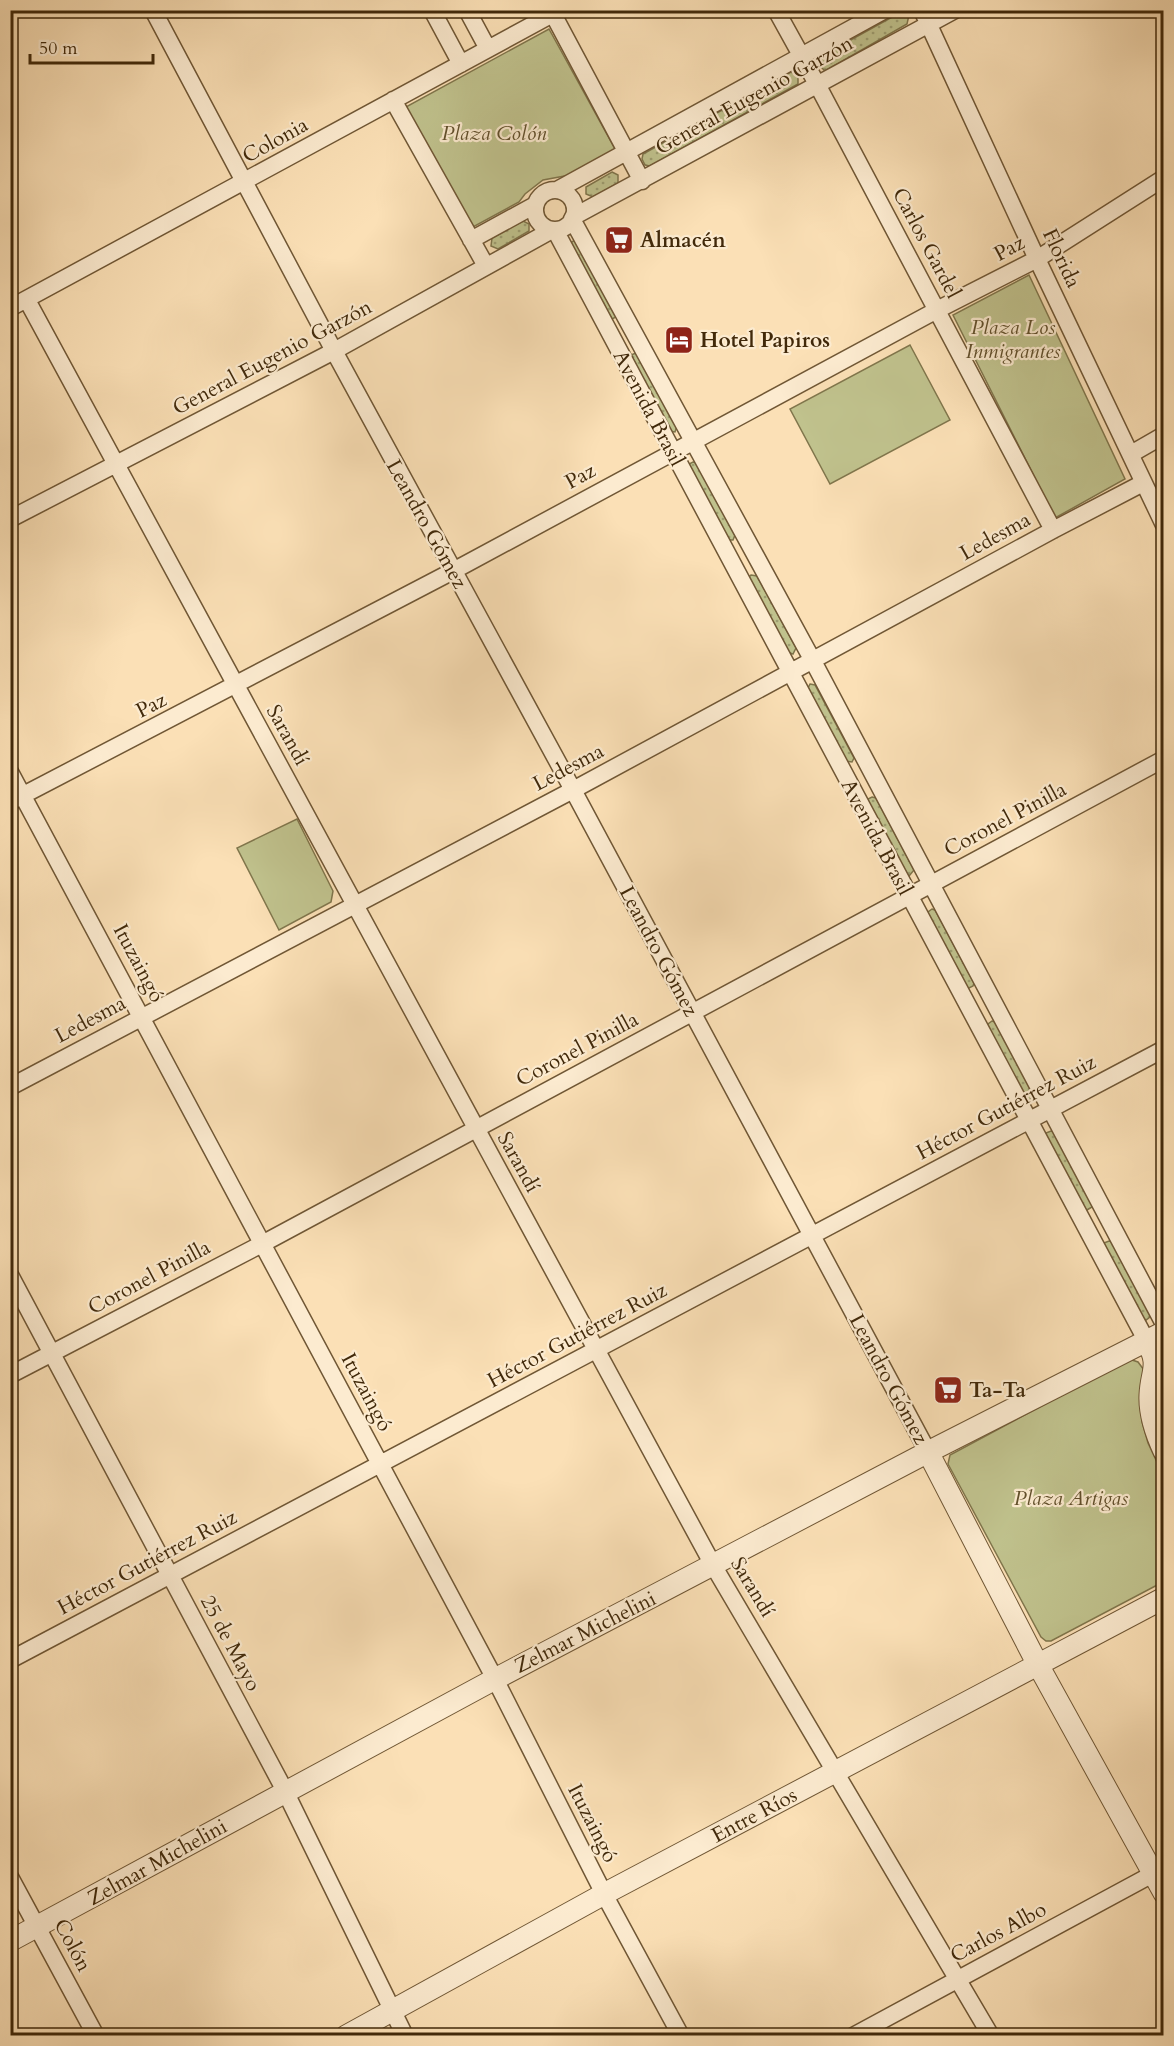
<svg xmlns="http://www.w3.org/2000/svg" width="1174" height="2046" font-family="Cardo,serif">
  <style>
    .grass { fill: url(#grass-dots); stroke: #80764c; stroke-width: 1.5 }
    .park { fill: #c0c28d; stroke: #80764c; stroke-width: 1.5 }
    .lines { fill: none; stroke-linecap: round; stroke-linejoin: round }
    .minor-casing { stroke: #705735; stroke-width: 19 }
    .tertiary-casing { stroke: #705735; stroke-width: 23 }
    .minor { stroke: #fcebd0; stroke-width: 16 }
    .tertiary { stroke: #fcebd0; stroke-width: 21 }
    .labels { text-anchor: middle; stroke-width: 4.5; stroke-linejoin: round; paint-order: stroke }
    .street-label { font-size: 21px; fill: #41290a; stroke: #fcebd0 }
    .park-label { font-size: 21px; font-style: italic; fill: #614f2b; stroke: #fcebd0 }
    .poi-label { font-size: 21px; font-weight: bold; fill: #41290a; stroke: #fcebd0; text-anchor: start }
  </style>
  <defs>
    <pattern id="grass-dots" width="8" height="8" patternUnits="userSpaceOnUse" patternTransform="scale(1.5)"><rect width="8" height="8" fill="#c0c28d"/><path d="M2 2h.1M6 6h.1" fill="none" stroke="#9e9e71" stroke-width="1.8" stroke-linecap="round"/></pattern>
  </defs>
  <rect width="100%" height="100%" fill="#fbe0b6"/>
  <filter id="stains"><feTurbulence type="fractalNoise" baseFrequency=".00333" numOctaves="4"/><feColorMatrix values="0 0 0 0 .2 0 0 0 0 .09 0 0 0 0 .02 0 0 0 .5 -.17"/></filter>
  <radialGradient id="worn" r=".72"><stop offset=".6" stop-color="#630" stop-opacity="0"/><stop offset="1" stop-color="#630" stop-opacity=".3"/></radialGradient>
  <path class="grass" d="M903 11 907 12 909 15 907 24 825 71 819 65 818 58Z
    M791 72 798 76V84L650 166 645 165 642 159 643 154Z
    M612 172 618 175V183L593 197 586 194V187Z
    M523 221 529 224V231L498 249 491 246 492 238Z
    M575 240 616 317 612 319 570 243Z
    M636 353 639 354 677 426 675 432 669 431 631 355Z
    M693 462 697 463 735 535 733 540H727L689 464Z
    M751 575 757 576 796 648 793 654 787 652 749 577Z
    M810 684 815 685 854 758 852 762 845 761 807 690Z
    M872 797 876 798 914 870 909 876 905 874 867 803 868 799Z
    M932 909 935 910 974 983 973 986 969 988 965 987 927 915 928 912Z
    M992 1021 995 1022 1034 1095 1033 1098 1029 1100 1025 1099 987 1027 988 1024Z
    M1051 1131 1054 1132 1093 1204 1092 1207 1087 1210 1084 1208 1046 1136V1133Z
    M1109 1241 1113 1242 1151 1314 1150 1317 1146 1320 1142 1318 1105 1247 1104 1243Z"/>
  <path class="park" d="M549 29 615 149 570 175 543 180 525 194 519 202 473 227 404 108Z
    M1029 275 1125 479 1055 518 953 315Z
    M910 345 950 420 830 484 790 409Z
    M297 819 333 891 331 902 279 930 237 848Z
    M1129 1359 1138 1362 1144 1370 1142 1422 1148 1443 1163 1475V1582L1051 1641H1046L1041 1637 948 1464 950 1455Z"/>
  <g class="lines">
    <g class="minor-casing">
      <path id="minor" d="M153 10 334 351 573 790 928 1452
        M432 10 461 64
        M467 10 488 49
        M776 10 818 86 1053 530
        M922 10 1037 259 1164 525
        M553 14 642 181
        M393 100 486 266
        M557 190 885 10
        M535 210a20 20 0 1 1 40 0a20 20 0 1 1-40 0Z
        M573 217 955 10
        M572 219 813 661 1164 1324
        M555 230 1146 1340
        M471 240 535 205
        M27 300 713 1565 991 2036
        M10 308 560 10
        M1131 454 1164 435
        M10 519 334 351 552 230
        M10 772 495 1679 604 1894 681 2036
        M10 802 453 571 937 310 1037 259 1164 178
        M10 1087 573 790 1053 530 1143 483
        M10 1275 285 1791 405 2036
        M10 1375 262 1244 1164 759
        M10 1660 1164 1049
        M10 1877 96 2036
        M853 2036 1164 1868"/>
    </g>
    <g class="tertiary-casing">
      <path id="tertiary" d="M1146 1340C1161 1366 1151 1370 1150 1395 1149 1415 1156 1434 1164 1451
        M928 1452 1037 1663 1164 1893
        M10 1941 495 1679 928 1452 1164 1332
        M346 2036 604 1894 1164 1598"/>
    </g>
    <use href="#minor" class="minor"/>
    <use href="#tertiary" class="tertiary"/>
  </g>
  <defs>
    <g id="supermarket-square" transform="scale(1.5)"><rect x="-9" y="-9" width="18" height="18" rx="4" fill="#8f2418" stroke="#fcebd0"/><path d="M-6-5.5h2.5l.6 2H6L4.5 2H-2.5L-4.4-4H-6ZM-1.5 3.2a1.3 1.3 0 1 0 .1 0ZM3 3.2a1.3 1.3 0 1 0 .1 0Z" fill="#fff"/></g>
    <g id="hotel-square" transform="scale(1.5)"><rect x="-9" y="-9" width="18" height="18" rx="4" fill="#8f2418" stroke="#fcebd0"/><path d="M-6-4.5h1.5V1H6V5H4.5V3h-9V5H-6ZM-4 0a1.8 1.8 0 1 1 3.6 0ZM.5 0V-2.5h3Q6-2.5 6 0Z" fill="#fff"/></g>
  </defs>
  <g fill-rule="evenodd">
    <use href="#supermarket-square" x="619" y="240"/>
    <use href="#hotel-square" x="679" y="340"/>
    <use href="#supermarket-square" x="948" y="1390"/>
  </g>
  <g class="labels">
    <g class="street-label">
      <text transform="translate(754 95) rotate(-29)" y="7">General Eugenio Garzón</text>
      <text transform="translate(275 140) rotate(-29)" y="7">Colonia</text>
      <text transform="translate(927 243) rotate(62)" y="7">Carlos Gardel</text>
      <text transform="translate(1009 248) rotate(-28)" y="7">Paz</text>
      <text transform="translate(1062 258) rotate(65)" y="7">Florida</text>
      <text transform="translate(272 357) rotate(-28)" y="7">General Eugenio Garzón</text>
      <text transform="translate(649 408) rotate(62)" y="7">Avenida Brasil</text>
      <text transform="translate(580 476) rotate(-29)" y="7">Paz</text>
      <text transform="translate(427 524) rotate(61)" y="7">Leandro Gómez</text>
      <text transform="translate(995 536) rotate(-29)" y="7">Ledesma</text>
      <text transform="translate(151 705) rotate(-27)" y="7">Paz</text>
      <text transform="translate(288 735) rotate(61)" y="7">Sarandí</text>
      <text transform="translate(568 767) rotate(-28)" y="7">Ledesma</text>
      <text transform="translate(1005 819) rotate(-28)" y="7">Coronel Pinilla</text>
      <text transform="translate(877 837) rotate(62)" y="7">Avenida Brasil</text>
      <text transform="translate(659 951) rotate(62)" y="7">Leandro Gómez</text>
      <text transform="translate(139 963) rotate(62)" y="7">Ituzaingó</text>
      <text transform="translate(90 1019) rotate(-28)" y="7">Ledesma</text>
      <text transform="translate(577 1049) rotate(-28)" y="7">Coronel Pinilla</text>
      <text transform="translate(1006 1107) rotate(-28)" y="7">Héctor Gutiérrez Ruiz</text>
      <text transform="translate(519 1162) rotate(61)" y="7">Sarandí</text>
      <text transform="translate(149 1277) rotate(-28)" y="7">Coronel Pinilla</text>
      <text transform="translate(577 1335) rotate(-28)" y="7">Héctor Gutiérrez Ruiz</text>
      <text transform="translate(889 1379) rotate(62)" y="7">Leandro Gómez</text>
      <text transform="translate(367 1392) rotate(62)" y="7">Ituzaingó</text>
      <text transform="translate(147 1562) rotate(-28)" y="7">Héctor Gutiérrez Ruiz</text>
      <text transform="translate(753 1587) rotate(59)" y="7">Sarandí</text>
      <text transform="translate(585 1632) rotate(-27)" y="7">Zelmar Michelini</text>
      <text transform="translate(231 1643) rotate(62)" y="7">25 de Mayo</text>
      <text transform="translate(754 1815) rotate(-28)" y="7">Entre Ríos</text>
      <text transform="translate(593 1823) rotate(63)" y="7">Ituzaingó</text>
      <text transform="translate(157 1862) rotate(-29)" y="7">Zelmar Michelini</text>
      <text transform="translate(998 1932) rotate(-28)" y="7">Carlos Albo</text>
      <text transform="translate(73 1945) rotate(62)" y="7">Colón</text>
    </g>
    <g class="park-label">
      <text x="494" y="140">Plaza Colón</text>
      <text x="1013" y="334">Plaza Los<tspan x="1013" dy="24">Inmigrantes</tspan></text>
      <text x="1071" y="1505">Plaza Artigas</text>
    </g>
    <g class="poi-label">
      <text x="640" y="247">Almacén</text>
      <text x="700" y="347">Hotel Papiros</text>
      <text x="969" y="1397">Ta-Ta</text>
    </g>
  </g>
  <rect width="1174" height="2046" fill="none" stroke="#fbe0b6" stroke-width="36"/>
  <rect x="12" y="12" width="1150" height="2022" fill="none" stroke="#41290a" stroke-width="3"/>
  <rect x="18" y="18" width="1138" height="2010" fill="none" stroke="#41290a" stroke-width="1.5"/>
  <path d="M30 54v9h123v-9" fill="none" stroke="#41290a" stroke-width="3"/>
  <text x="39" y="54" font-size="18" fill="#41290a" stroke="#fcebd0" stroke-width="4.5" paint-order="stroke">50 m</text>
  <rect width="100%" height="100%" filter="url(#stains)"/>
  <rect width="100%" height="100%" fill="url(#worn)"/>
</svg>
